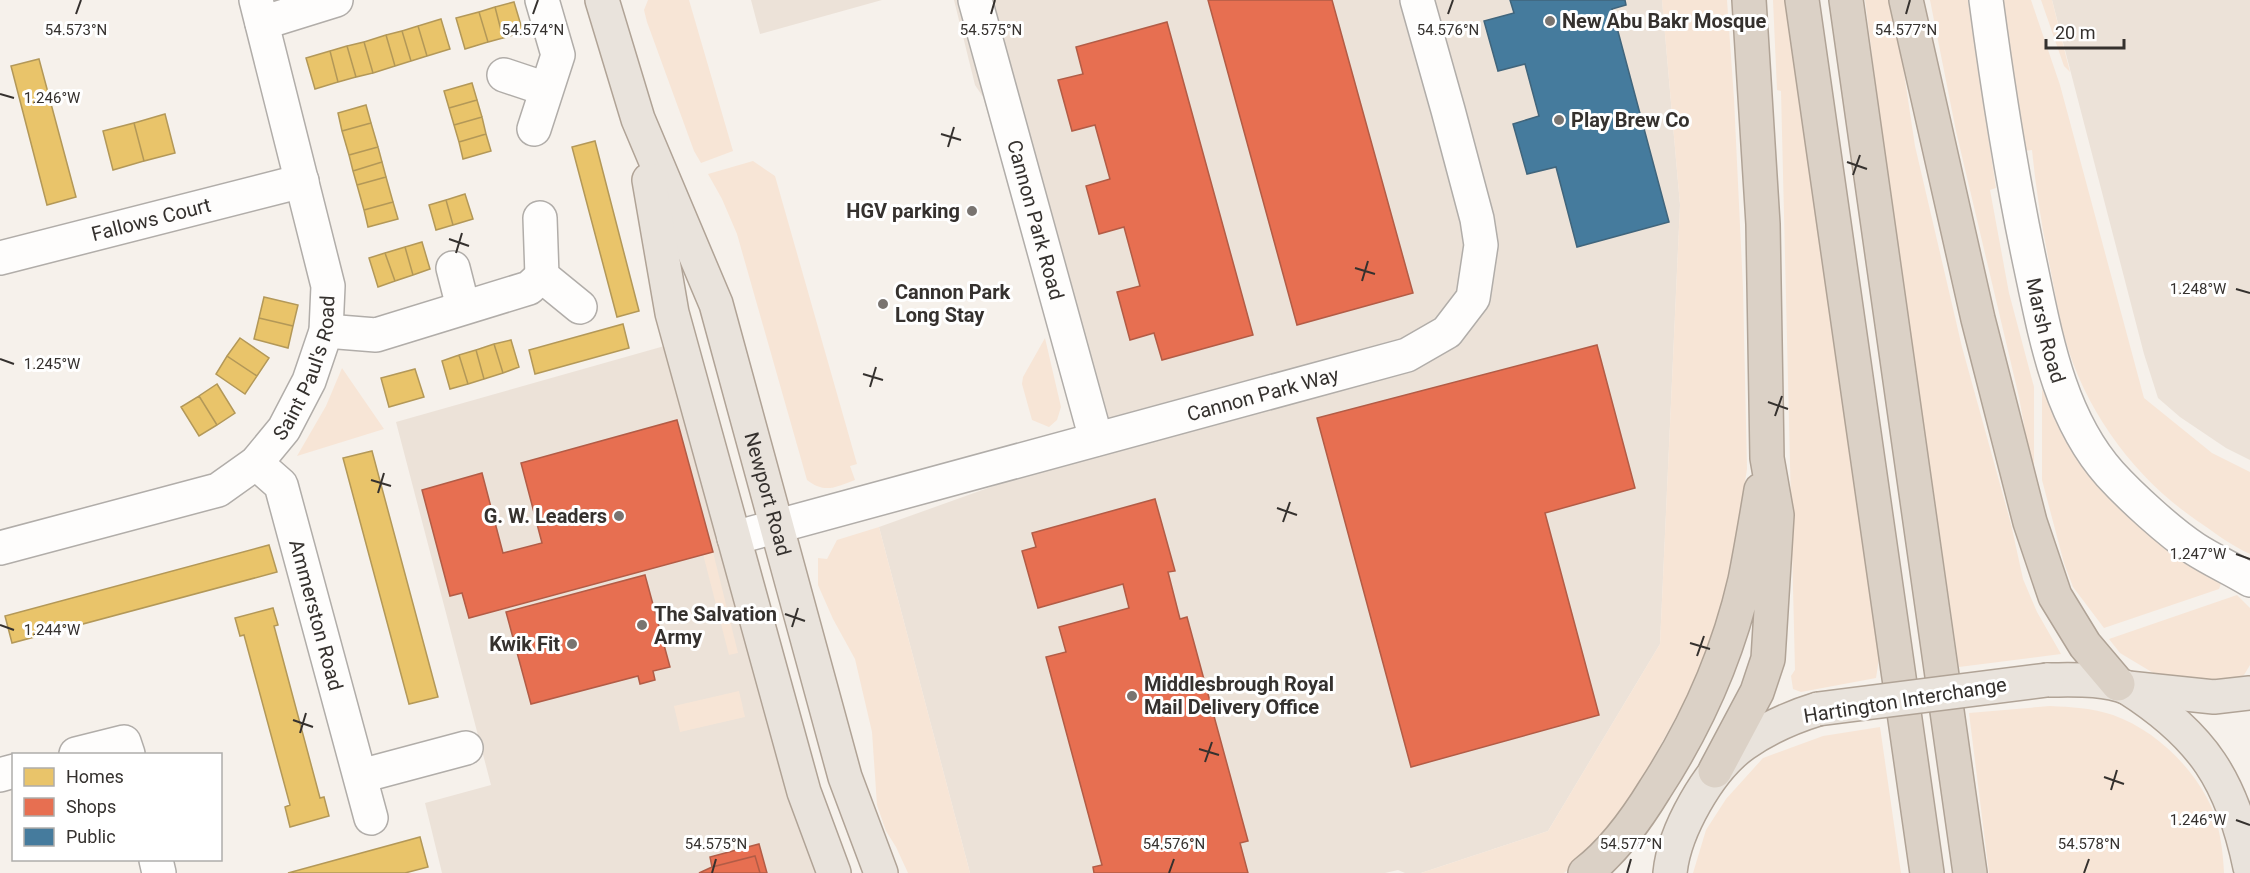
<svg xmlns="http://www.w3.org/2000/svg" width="2250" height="873" font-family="Roboto,sans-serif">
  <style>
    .built { fill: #ece2d8 }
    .green { fill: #f7e5d6 }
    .homes { fill: #e9c46a; stroke: #b39858; stroke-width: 1.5 }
    .shops { fill: #e76f51; stroke: #b25c46; stroke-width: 1.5 }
    .public { fill: #457b9d; stroke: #40657c; stroke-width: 1.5 }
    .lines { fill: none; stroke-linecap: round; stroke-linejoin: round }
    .minor-casing { stroke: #b1ada9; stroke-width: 36 }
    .major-casing { stroke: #b0a396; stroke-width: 36 }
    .highway-casing { stroke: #b0a396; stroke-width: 36 }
    .minor { stroke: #fefdfc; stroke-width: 33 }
    .major { stroke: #e9e3dc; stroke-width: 33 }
    .highway { stroke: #dbd1c6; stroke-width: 33 }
    .major-bridge-casing { stroke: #b0a396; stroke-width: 36; stroke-linecap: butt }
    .major-bridge { stroke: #e9e3dc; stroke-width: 33 }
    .ticks { fill: none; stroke: #35312e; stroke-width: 2 }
    .poi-dot { fill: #797470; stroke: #fff; stroke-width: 2 }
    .labels { text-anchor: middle; stroke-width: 6; stroke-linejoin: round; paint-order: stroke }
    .poi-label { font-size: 20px; font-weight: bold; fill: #35312e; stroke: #fff; text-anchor: start }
    .street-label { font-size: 20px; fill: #35312e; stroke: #fff }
    .ticks-label { font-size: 15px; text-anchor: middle; fill: #35312e; stroke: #fff; stroke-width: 6; stroke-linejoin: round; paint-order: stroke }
  </style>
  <rect width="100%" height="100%" fill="#f6f1eb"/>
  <path class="built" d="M751 0H882L760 34Z
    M954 0H1662L1680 205 1660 644 1548 831 1421 873H1405L1398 870 1385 873H970L879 527 1086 453 983 97 975 85Z
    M2052 0H2250V460L2226 448 2180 417 2158 398 2144 354Z
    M668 345 820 873H442L425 803 491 785 396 422Z"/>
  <path class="green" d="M648 0H689L733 151 701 163 694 151 647 22 644 10Z
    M1662 0H1727L1734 99 1743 288 1747 469 1730 580 1704 661 1682 706 1628 804 1573 866 1564 873H1421L1548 831 1660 644 1680 205Z
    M1773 0H1790L1880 652 1876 678 1801 692 1793 689 1791 676 1795 670 1781 91 1777 90Z
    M1865 0H1893L1915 146 1962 347 2011 524 2023 579 2037 612 2061 654 1959 667 1886 165Z
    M1930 0H1968L1996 188 1990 190 2009 293 2034 387V480L2019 397 1956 131Z
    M2003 0H2031L2060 85 2144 398 2212 453 2250 472V554C2230 545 2214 532 2196 520 2134 477 2086 412 2065 339 2058 316 2055 291 2050 267 2042 228 2036 190 2032 150L2025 151Z
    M2041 0H2052L2070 72 2064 66Z
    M753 161 775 176 857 464 850 466 855 480C836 487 825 494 807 480L737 234 722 199 708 174Z
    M1045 338 1061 407 1057 420 1049 427 1032 420 1022 384 1023 377Z
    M342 368 384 429 297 456 326 406Z
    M2042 389 2077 453 2118 506 2190 565 2222 581 2219 589 2104 628 2073 587 2064 563 2042 480Z
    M879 527 970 873H908L896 847 886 831 877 805 872 732 855 659 833 619 818 585V558L827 559 837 540Z
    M713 552 738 653 729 655 703 554Z
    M2237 595 2250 608V665L2244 675 2227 685 2160 677 2120 653 2109 639Z
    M739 691 745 717 680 732 674 706Z
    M2050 706C2071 707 2092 708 2113 715 2152 729 2187 761 2207 798 2219 819 2223 849 2224 873H1989L1969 713Z
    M1880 727 1901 873H1693L1706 830 1726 799 1763 758 1823 736Z"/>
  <path class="homes" d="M514 2 523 32 503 38 495 7Z
    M495 7 503 38 488 42 479 12Z
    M479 12 488 42 465 49 456 18Z
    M441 19 450 49 427 56 418 26Z
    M418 26 427 56 411 61 402 31Z
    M402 31 411 61 395 66 386 35Z
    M386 35 395 66 373 73 364 42Z
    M364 42 373 73 356 77 347 46Z
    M347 46 356 77 338 82 330 51Z
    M330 51 338 82 315 89 306 58Z
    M39 59 76 197 47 205 11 66Z
    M472 83 477 100 449 108 444 91Z
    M477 100 482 117 454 125 449 108Z
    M366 105 371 123 342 131 338 113Z
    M165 114 175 153 144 161 134 123Z
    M482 117 486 134 459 142 454 125Z
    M134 123 144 161 113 170 103 131Z
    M371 123 378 147 349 155 342 131Z
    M486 134 491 151 463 159 459 142Z
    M595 141 639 311 617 317 572 147Z
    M378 147 382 162 353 171 349 155Z
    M382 162 386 177 357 185 353 171Z
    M386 177 393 202 364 210 357 185Z
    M465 194 473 219 453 225 446 200Z
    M446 200 453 225 436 230 429 205Z
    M393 202 398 219 368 227 364 210Z
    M422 242 430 269 413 275 405 247Z
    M405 247 413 275 395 281 385 253Z
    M385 253 395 281 378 287 369 258Z
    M264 297 298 305 293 326 259 318Z
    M259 318 293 326 288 348 254 339Z
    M623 324 629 348 535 374 529 350Z
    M240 338 269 358 257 376 227 356Z
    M511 340 519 367 503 373 494 344Z
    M494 344 503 373 484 379 476 350Z
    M476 350 484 379 468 384 459 355Z
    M459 355 468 384 450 389 442 361Z
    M227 356 257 376 245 394 216 374Z
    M415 369 424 397 389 407 381 378Z
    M217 384 235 413 217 425 199 396Z
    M199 396 217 425 199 436 181 407Z
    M372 451 438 697 409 704 343 458Z
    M269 545 277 572 12 643 5 616Z
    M273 608 278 625 274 626 320 798 324 797 329 816 290 827 285 807 290 805 244 635 240 636 235 618Z
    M420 837 428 867 405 873H288Z"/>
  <path class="shops" d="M1208 0H1332L1413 293 1297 325Z
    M1167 22 1253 335 1162 360 1154 333 1130 340 1117 292 1140 286 1124 227 1099 234 1086 186 1110 179 1095 125 1072 131 1058 80 1083 74 1076 47Z
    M1597 345 1635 488 1545 513 1599 715 1411 767 1317 418Z
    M677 420 713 552 469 618 462 593 450 596 422 490 482 473 503 553 542 543 521 463Z
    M1155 499 1175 571 1168 572 1180 619 1187 617 1248 841 1240 843 1248 873H1094L1093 867 1102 865 1046 657 1066 652 1059 627 1129 608 1123 584 1038 608 1022 551 1036 547 1032 533Z
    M645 575 670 667 653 671 655 680 640 684 638 676 531 704 506 612Z
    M759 844 767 873H760L755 856 712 867 710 857Z
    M755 856 760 873H699L712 867Z"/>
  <path class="public" d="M1510 0H1625L1626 5 1612 9 1669 222 1577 247 1556 167 1527 174 1513 124 1539 116 1525 64 1498 71 1484 21 1514 13Z"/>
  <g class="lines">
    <g class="minor-casing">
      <g id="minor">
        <path id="s1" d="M975 0 1096 439"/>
        <path id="s2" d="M1986 0C1998 90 2012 179 2031 268 2046 339 2060 418 2110 474 2130 496 2169 532 2195 549 2212 560 2232 569 2250 580"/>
        <path d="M262 23 336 0"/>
        <path d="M504 75 546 89"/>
        <path d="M534 129 558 55 542 0"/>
        <path d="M540 218 542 276 580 307"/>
        <path id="s3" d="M0 258 302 181"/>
        <path d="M453 268 463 307"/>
        <path d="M326 331 376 335 529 288 542 276"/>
        <path id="s4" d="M256 463 281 485 371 818"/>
        <path id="s5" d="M734 538 1407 355 1447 332 1473 298 1481 245 1477 219 1448 110 1417 0"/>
        <path id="s6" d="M0 548 218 490 256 463 284 429 309 381 326 331 328 286 256 0"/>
        <path d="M76 754 124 742 128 754"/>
        <path d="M0 775 14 771"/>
        <path d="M361 776 466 748"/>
        <path d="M156 860 159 873"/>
      </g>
    </g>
    <g class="major-casing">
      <g id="major">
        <path id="s7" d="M602 0 638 119 716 304 845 777 881 873"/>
        <path d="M649 180 672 313 804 792 834 873"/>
        <path d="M2047 680C2074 680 2103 678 2128 688L2214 697 2250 693"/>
        <path d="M2128 688C2203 736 2232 781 2250 867"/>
        <path d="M1670 873C1674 831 1709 769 1744 744 1767 728 1792 717 1818 709"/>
      </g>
    </g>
    <g class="highway-casing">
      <path id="highway" d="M1802 0 1927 873
        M1846 0 1970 873
        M1906 0 1978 319 2030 522 2055 596 2085 645 2118 684
        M1715 771 1757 692 1768 659 1777 515 1767 458 1763 224 1749 0
        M1585 873C1614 851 1636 820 1655 789 1696 726 1728 654 1745 580 1751 550 1756 520 1761 490"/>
    </g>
    <use href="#minor" class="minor"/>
    <use href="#major" class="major"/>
    <use href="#highway" class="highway"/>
    <g class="major-bridge-casing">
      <path id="major-bridge" d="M1818 709 2047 680"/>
    </g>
    <use href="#major-bridge" class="major-bridge"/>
  </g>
  <path class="ticks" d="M76 14 81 0M533 14 538 0M991 14 995 0M1448 14 1453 0M1906 14 1910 0M0 94 14 98M941 134 961 140M948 147 954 127M1847 162 1867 169M1853 175 1860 155M449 239 469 246M456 253 462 233M1355 268 1375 274M1362 281 1368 261M2236 289 2250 293M0 359 14 364M863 374 883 380M870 387 876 367M1768 402 1788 409M1775 416 1782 396M371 480 391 486M378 493 384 473M1277 508 1297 515M1283 522 1290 502M2236 554 2250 559M785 614 805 621M0 625 14 630M792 627 798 608M1690 643 1710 649M1697 656 1704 636M293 720 313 727M300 733 306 713M1199 749 1219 755M1205 762 1212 742M2104 777 2124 784M2111 790 2117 770M2236 820 2250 825M712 873 716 859M1169 873 1174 859M1627 873 1631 859M2084 873 2089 859"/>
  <g class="poi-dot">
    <circle cx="1550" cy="21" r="6"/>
    <circle cx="1559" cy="120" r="6"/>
    <circle cx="972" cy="211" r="6"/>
    <circle cx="883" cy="304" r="6"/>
    <circle cx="619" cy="516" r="6"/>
    <circle cx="642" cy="625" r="6"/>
    <circle cx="572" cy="644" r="6"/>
    <circle cx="1132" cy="696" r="6"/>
  </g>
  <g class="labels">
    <g class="poi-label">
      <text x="1562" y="28">New Abu Bakr Mosque</text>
      <text x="1571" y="127">Play Brew Co</text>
      <text x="960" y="218" text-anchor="end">HGV parking</text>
      <text x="895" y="299">Cannon Park<tspan x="895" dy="23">Long Stay</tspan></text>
      <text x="607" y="523" text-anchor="end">G. W. Leaders</text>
      <text x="654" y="621">The Salvation<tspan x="654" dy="23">Army</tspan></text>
      <text x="560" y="651" text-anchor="end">Kwik Fit</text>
      <text x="1144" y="691">Middlesbrough Royal<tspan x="1144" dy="23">Mail Delivery Office</tspan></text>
    </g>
    <g class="street-label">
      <text dy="7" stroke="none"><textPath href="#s3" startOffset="156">Fallows Court</textPath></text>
      <text dy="7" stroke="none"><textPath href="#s1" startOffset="228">Cannon Park Road</textPath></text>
      <text dy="7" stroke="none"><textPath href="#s2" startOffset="336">Marsh Road</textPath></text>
      <text dy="7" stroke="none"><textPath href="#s6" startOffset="382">Saint Paul's Road</textPath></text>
      <text dy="7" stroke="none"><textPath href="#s5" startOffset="548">Cannon Park Way</textPath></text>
      <text dy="7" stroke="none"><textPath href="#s7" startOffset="522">Newport Road</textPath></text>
      <text dy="7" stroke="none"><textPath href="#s4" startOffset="168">Ammerston Road</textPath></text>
      <text transform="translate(1905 700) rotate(-9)" y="7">Hartington Interchange</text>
    </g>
  </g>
  <g class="ticks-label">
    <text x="76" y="35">54.573°N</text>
    <text x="533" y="35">54.574°N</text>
    <text x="991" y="35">54.575°N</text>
    <text x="1448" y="35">54.576°N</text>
    <text x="1906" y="35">54.577°N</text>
    <text x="52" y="103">1.246°W</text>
    <text x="2198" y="294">1.248°W</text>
    <text x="52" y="369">1.245°W</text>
    <text x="2198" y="559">1.247°W</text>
    <text x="52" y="635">1.244°W</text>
    <text x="2198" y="825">1.246°W</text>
    <text x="2089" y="849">54.578°N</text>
    <text x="716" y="849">54.575°N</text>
    <text x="1174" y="849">54.576°N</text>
    <text x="1631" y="849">54.577°N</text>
  </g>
  <rect x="12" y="753" width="210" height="108" fill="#ffffff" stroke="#aeadab" stroke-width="1.5"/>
  <rect x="24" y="768" width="30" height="18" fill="#e9c46a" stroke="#aeadab" stroke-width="1.5"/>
  <text x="66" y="783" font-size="18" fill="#35312e">Homes</text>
  <rect x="24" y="798" width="30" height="18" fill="#e76f51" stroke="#aeadab" stroke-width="1.5"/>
  <text x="66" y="813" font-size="18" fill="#35312e">Shops</text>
  <rect x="24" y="828" width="30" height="18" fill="#457b9d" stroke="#aeadab" stroke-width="1.5"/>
  <text x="66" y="843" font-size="18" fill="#35312e">Public</text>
  <path d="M2046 39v9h78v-9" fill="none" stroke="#35312e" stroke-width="3"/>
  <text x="2055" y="39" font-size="18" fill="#35312e" stroke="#ffffff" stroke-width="4.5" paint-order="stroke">20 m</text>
</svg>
